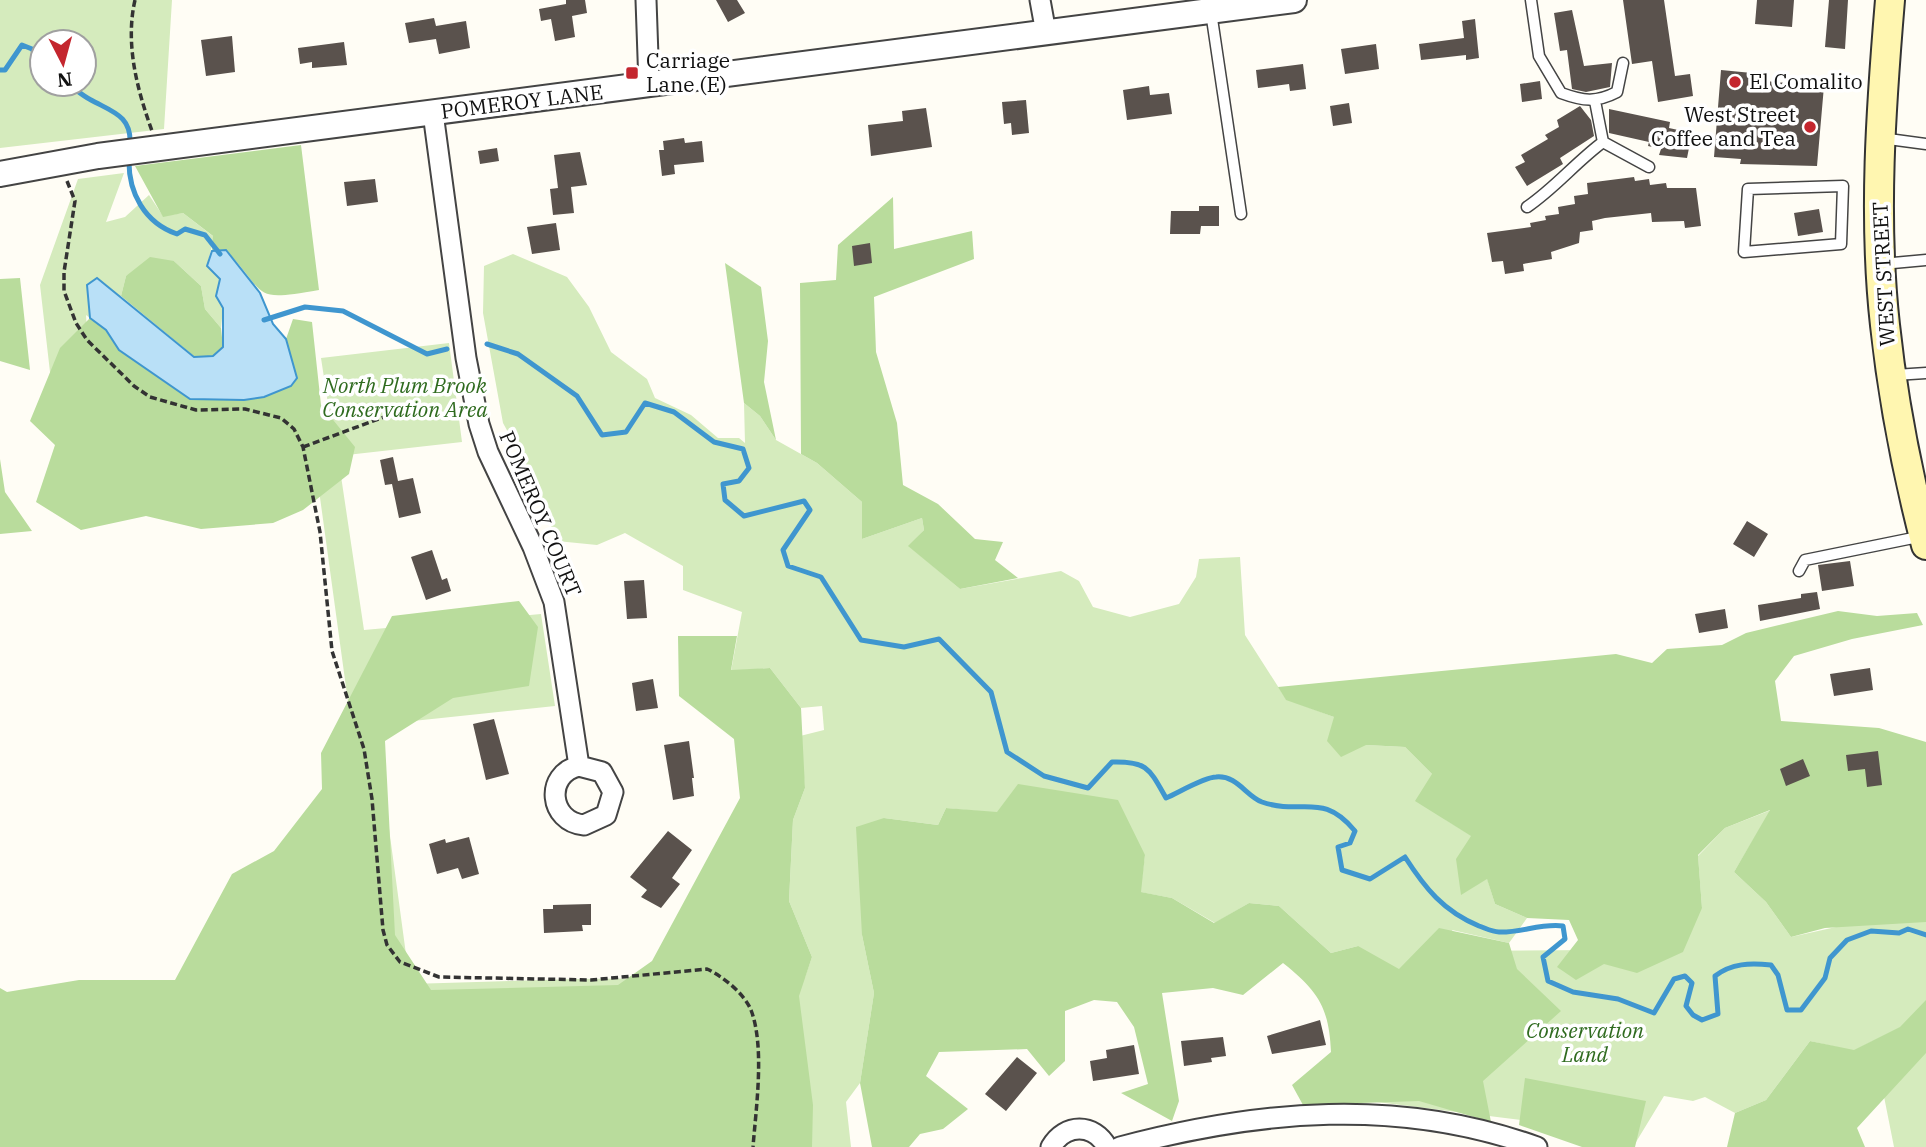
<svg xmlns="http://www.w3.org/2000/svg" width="1926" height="1147" font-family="'IBM Plex Serif',serif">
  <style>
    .green { fill: #d5ebbd; fill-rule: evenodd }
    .forest { fill: #b9dc9c }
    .water { fill: #b9e0f7; stroke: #3f96cf; stroke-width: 2 }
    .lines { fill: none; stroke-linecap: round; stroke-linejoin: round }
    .stream { stroke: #3f96cf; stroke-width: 5 }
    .building { fill: #5a524d }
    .service-casing { stroke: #444; stroke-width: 13 }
    .minor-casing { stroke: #444; stroke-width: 23 }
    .tertiary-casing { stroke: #444; stroke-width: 28 }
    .secondary-casing { stroke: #333; stroke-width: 32 }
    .path { stroke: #333; stroke-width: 3.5; stroke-dasharray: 7 3.5; stroke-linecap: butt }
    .service { stroke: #fff; stroke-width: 10 }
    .minor { stroke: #fff; stroke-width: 19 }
    .tertiary { stroke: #fff; stroke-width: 24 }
    .secondary { stroke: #fff6b0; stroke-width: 28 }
    .poi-dot { fill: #c4262e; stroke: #fff; stroke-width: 2.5 }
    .labels { text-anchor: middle; stroke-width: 7; stroke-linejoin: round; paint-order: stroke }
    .poi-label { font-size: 21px; fill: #111; stroke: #fff; text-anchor: start }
    .street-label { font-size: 21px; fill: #111; stroke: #fff }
    .park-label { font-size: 21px; font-style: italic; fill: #2f6b1f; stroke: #fff }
  </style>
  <rect width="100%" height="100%" fill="#fffdf5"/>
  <path class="green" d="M0 0H172L164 129 0 148ZM42 42H84V84H42Z
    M124 173 106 222 125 217 149 195 163 216 183 213 214 237 207 266 221 279 216 296 223 308 221 328 205 309 201 286 174 261 126 276 121 296 90 318 86 315 88 348 330 417 321 358 449 343 462 442 338 456 364 630 541 614 555 706 375 725 410 984 576 979 805 977 812 957 789 901 793 820 805 788 800 736 824 730 822 706 801 708 770 668 731 671 742 612 683 590V566L625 533 597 545 557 541 524 461 503 423 483 313 484 266 513 254 567 277 589 307 611 352 647 379 655 398 691 415 718 438H739L745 443 744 403 760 416 776 440 817 463 862 502V539L922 518 924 530 909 546 960 589 1061 571 1079 581 1093 607 1130 617 1179 604 1196 577 1199 559 1240 557 1245 635 1286 699 1334 717 1366 745 1405 747 1432 774 1446 820 1472 836 1461 894 1487 878 1495 904 1527 918 1509 943 1452 930 1461 951 1593 950 1702 908 1698 856 1725 828 1771 810 1734 872 1766 902 1791 937 1926 907V1147H1894L1873 1041 1854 1051 1810 1041 1766 1100 1735 1113 1705 1097 1693 1101 1664 1096 1633 1147 1521 1120 1353 1099 1358 946 1331 953 1279 906 1249 903 1215 923 1172 898 1140 892 1145 855 997 813 946 808 938 825 884 818 862 935 874 993 860 1083 846 1102 851 1147H775L390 1008 315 461 78 390 50 372 40 285 78 179Z"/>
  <path class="forest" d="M301 145 319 290C250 302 269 296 226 250L212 251 213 236 183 213 163 217 135 166Z
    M893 197 894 249 972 231 974 259 874 297 876 352 897 423 903 485 938 504 975 539 1003 542 995 560 1018 578 960 589 908 546 924 530 922 518 862 539V502L817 463 801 454 800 283 836 280 838 245Z
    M150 257 174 261 201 286 205 309 221 328 223 347 213 356 195 357 121 296 126 276Z
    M725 263 761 287 768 341 764 382 776 440 760 416 744 403Z
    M20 278 30 370 0 361V279Z
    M90 318 106 330 119 350 215 400 264 397 291 386 297 378 286 339 293 319 312 322 321 405 355 447 349 474 303 510 273 523 201 529 146 516 81 530 36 502 55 445 30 421 60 348Z
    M0 459 5 492 32 531 0 534Z
    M519 601 538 627 529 686 453 698 385 741 395 935 431 990 618 985 652 961 740 798 734 739 679 696 678 636H737L731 670 770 668 801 708 805 788 793 820 789 901 812 957 799 996 813 1105 812 1147H0V988L7 992 79 980H175L232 874 274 851 322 789 321 753 392 616Z
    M1838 611 1877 616 1917 613 1923 625 1852 639 1794 656 1775 681 1781 721 1879 728 1926 742V922L1825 928 1791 937 1766 902 1734 872 1770 810 1725 828 1698 855 1702 908 1683 952 1637 973 1604 964 1576 980 1557 967 1578 940 1569 920 1527 918 1495 904 1487 879 1461 895 1456 859 1471 836 1415 801 1432 774 1405 747 1366 745 1341 757 1327 741 1334 717 1286 700 1278 687 1616 654 1652 663 1667 649 1722 645 1746 633Z
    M1018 784 1118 800 1145 855 1141 892 1172 898 1214 923 1249 903 1279 906 1331 953 1358 946 1399 969 1439 928 1509 943 1517 969 1561 1011 1483 1081 1491 1122 1419 1101 1303 1105 1292 1085 1331 1052C1329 1007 1318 991 1283 963L1243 995 1213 988 1162 993 1179 1101 1172 1121 1121 1093 1148 1084 1134 1027 1117 1002 1094 1000 1065 1011V1061L1049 1076 1027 1049 939 1052 926 1076 968 1109 943 1129 920 1134 909 1147H872L860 1083 874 993 862 935 856 827 884 818 938 825 946 808 997 812Z
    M1926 1000V1053L1857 1128 1865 1147H1727L1735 1113 1766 1100 1810 1041 1854 1050 1900 1027Z
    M1525 1078 1646 1101 1635 1147H1582L1519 1125Z"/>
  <path class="water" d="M226 250 260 293 273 324 286 339 297 378 291 386 264 397 244 400 190 399 119 350 106 330 90 318 87 285 97 278 194 357 213 356 223 347V308L216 296 220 279 207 266 212 251Z"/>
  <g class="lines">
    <path class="stream" d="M0 70H5L22 45 32 49 42 63
      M68 84C75 89 83 96 91 100 113 112 132 116 130 145
      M129 159C128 193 145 223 177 234L185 229 205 235 220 254
      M264 320 305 307 343 311 427 354 447 349
      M487 344 518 354 577 396 602 435 626 432 645 403 674 412 714 442 743 449 749 468 739 481 723 484 725 500 744 516 804 501 810 510 783 550 788 566 821 577 861 640 904 647 939 639 991 692 1007 752 1044 776 1088 788 1112 762C1147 761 1149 768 1166 798 1178 793 1204 777 1216 777 1237 775 1246 796 1262 802 1303 816 1322 791 1355 831L1350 843 1338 847 1342 870 1370 879 1405 857C1425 888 1443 911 1479 926 1485 928 1492 932 1499 932 1521 933 1541 923 1563 926L1565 939 1543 957 1548 981 1573 992 1618 999 1654 1013 1674 979 1685 976 1692 983 1686 1006 1693 1015 1702 1020 1718 1014 1715 976C1732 963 1750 963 1771 965L1778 975 1787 1010H1801L1825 978 1830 958 1847 940 1871 931 1899 933 1908 929 1926 935"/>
  </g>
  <path class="building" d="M566 0H585L587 13 572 16 575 37 555 41 551 19 541 21 539 9 566 4Z
    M716 0H737L745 13 728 22Z
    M1623 0H1664L1675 76 1690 74 1693 96 1658 102 1652 61 1632 64Z
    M1757 0H1794L1792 27 1755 24Z
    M1829 0H1848L1845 49 1825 47Z
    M1572 10 1584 66 1612 63 1610 87 1586 92 1572 89 1567 50 1560 51 1554 13Z
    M434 18 436 26 466 21 470 48 439 54 436 39 409 43 405 23Z
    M1475 19 1479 58 1466 60V55L1421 60 1419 44 1464 38 1462 21Z
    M232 36 235 72 206 76 201 40Z
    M344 42 347 65 312 68V62L300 64 298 48Z
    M1376 44 1379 69 1345 74 1341 49Z
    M1303 64 1306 89 1290 91 1289 84 1258 88 1256 70Z
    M1721 70 1752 73V80L1824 86 1817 166 1740 164 1741 159 1714 157Z
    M1540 81 1542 99 1522 102 1520 84Z
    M1149 86 1150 95 1169 93 1172 114 1127 120 1123 90Z
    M1026 100 1029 133 1012 135 1011 123 1004 124 1002 102Z
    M1349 103 1352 123 1333 126 1330 106Z
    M1580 106 1591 120 1594 136 1560 158 1563 164 1527 186 1515 167 1525 162 1521 155 1548 139 1545 135 1559 127 1557 120Z
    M926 108 932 147 871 156 868 125 903 121 902 111Z
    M1609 109 1670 122 1669 128 1692 133 1687 158 1659 155 1661 149 1648 146 1649 142 1609 133Z
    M684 138 685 143 702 141 704 162 674 165 675 174 662 176 659 150H664L663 141Z
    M497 148 499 161 480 164 478 151Z
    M580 152 587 185 571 187 574 213 553 215 550 189 558 188 554 155Z
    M1634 177 1635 181 1649 179 1650 185 1666 183 1667 188H1696L1701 226 1685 228 1684 221 1652 222 1651 213 1605 218 1592 221 1593 230 1580 232 1579 243 1551 252 1552 259 1523 264 1524 271 1505 274 1503 261 1492 262 1487 233 1531 227 1530 223 1546 220 1545 216 1559 214 1558 207 1575 204 1574 196 1588 194 1587 183Z
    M375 179 378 202 347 206 344 182Z
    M1199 206H1219V226H1201L1200 234H1170L1171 211H1199Z
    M1819 209 1823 232 1798 236 1794 213Z
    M556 223 560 250 532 254 527 227Z
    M870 243 872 263 854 266 852 246Z
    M393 457 398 481 413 478 421 513 399 518 392 484 385 485 380 460Z
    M1747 521 1768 534 1754 557 1733 544Z
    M432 550 442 580 447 578 451 591 426 600 411 557Z
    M1850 561 1854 586 1822 591 1818 565Z
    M644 580 647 618 627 619 624 581Z
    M1817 592 1820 609 1760 621 1758 605 1801 598V594Z
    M1725 609 1728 628 1699 633 1695 614Z
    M1870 668 1873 690 1834 696 1830 674Z
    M653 679 658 708 636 711 632 683Z
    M494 719 509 774 486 780 473 724Z
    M689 741 694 778H692L694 796 673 800 664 745Z
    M1878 751 1882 785 1867 787 1865 769 1848 771 1846 755Z
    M1803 759 1810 776 1786 786 1780 769Z
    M668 831 692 850 672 878 680 884 661 908 641 897 647 890 630 877Z
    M469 837 479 874 462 879 458 868 437 874 429 844 445 839 446 843Z
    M591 904V925H582L583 931 544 933 543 909H553V905Z
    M1320 1020 1326 1045 1272 1054 1267 1036Z
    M1223 1037 1226 1056 1211 1058 1212 1062 1184 1066 1181 1041Z
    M1134 1045 1139 1074 1093 1081 1090 1061 1107 1058 1106 1050Z
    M1017 1057 1037 1073 1006 1111 985 1094Z"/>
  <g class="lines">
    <g class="service-casing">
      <path id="service" d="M1531 0 1539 56 1561 93C1583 101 1596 103 1617 92L1623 63
        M1211 12 1241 214
        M1881 138 1926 144
        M1603 142 1649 167
        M1843 186 1841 244 1744 252 1748 189Z
        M1527 207C1555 188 1576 162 1603 142L1595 101
        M1882 264 1926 260
        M1895 375 1926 373
        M1799 571 1805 560 1923 536"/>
    </g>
    <g class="minor-casing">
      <path id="minor" d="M646 0 649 85
        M1040 0 1046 33
        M433 113 466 358 479 424 488 452 533 547 554 602 579 766C544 774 549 822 584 825L606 815 613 792 602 772 579 766
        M1051 1147C1065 1123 1094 1123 1107 1147
        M1120 1147C1259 1110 1399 1097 1537 1147"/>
    </g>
    <g class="tertiary-casing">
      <path id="tertiary" d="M0 174 98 156 1294 0"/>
    </g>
    <g class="secondary-casing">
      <path id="secondary" d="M1890 0C1881 107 1873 218 1885 325 1893 400 1907 472 1926 545"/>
    </g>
    <path class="path" d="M135 0C125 44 137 89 152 131
      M67 181 75 201 64 272V291L76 323 87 340 134 386 150 397 196 410 245 409 281 418 294 429 303 447 320 532 332 651 364 749 372 799 383 930 387 945 400 962 439 977 591 980 707 969C722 976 744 993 751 1010 765 1047 756 1108 753 1147
      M303 447 400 411 437 417 462 415"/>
    <use href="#service" class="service"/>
    <use href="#minor" class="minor"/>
    <use href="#tertiary" class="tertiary"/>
    <use href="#secondary" class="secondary"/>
  </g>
  <g class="poi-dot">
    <rect x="625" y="66" width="14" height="14" rx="3.5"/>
    <circle cx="1735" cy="82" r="7"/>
    <circle cx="1810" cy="127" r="7"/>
  </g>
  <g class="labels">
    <g class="poi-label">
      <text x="646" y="68">Carriage<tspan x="646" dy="24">Lane (E)</tspan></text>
      <text x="1749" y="89">El Comalito</text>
      <text x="1796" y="122" text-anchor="end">West Street<tspan x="1796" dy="24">Coffee and Tea</tspan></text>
    </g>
    <g class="street-label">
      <text transform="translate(522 102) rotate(-7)" y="7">POMEROY LANE</text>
      <text transform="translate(1884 274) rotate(-93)" y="7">WEST STREET</text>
      <text transform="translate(540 514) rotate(67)" y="7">POMEROY COURT</text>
    </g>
    <g class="park-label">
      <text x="405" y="393">North Plum Brook<tspan x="405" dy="24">Conservation Area</tspan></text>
      <text x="1585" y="1038">Conservation<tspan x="1585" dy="24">Land</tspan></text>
    </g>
  </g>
  <g transform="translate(63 63) rotate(174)"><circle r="33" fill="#ffffff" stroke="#a0a0a0" stroke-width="2"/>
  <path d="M0-5L12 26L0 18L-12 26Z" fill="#c4262e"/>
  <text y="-10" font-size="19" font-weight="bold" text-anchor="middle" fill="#111111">N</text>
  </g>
</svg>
